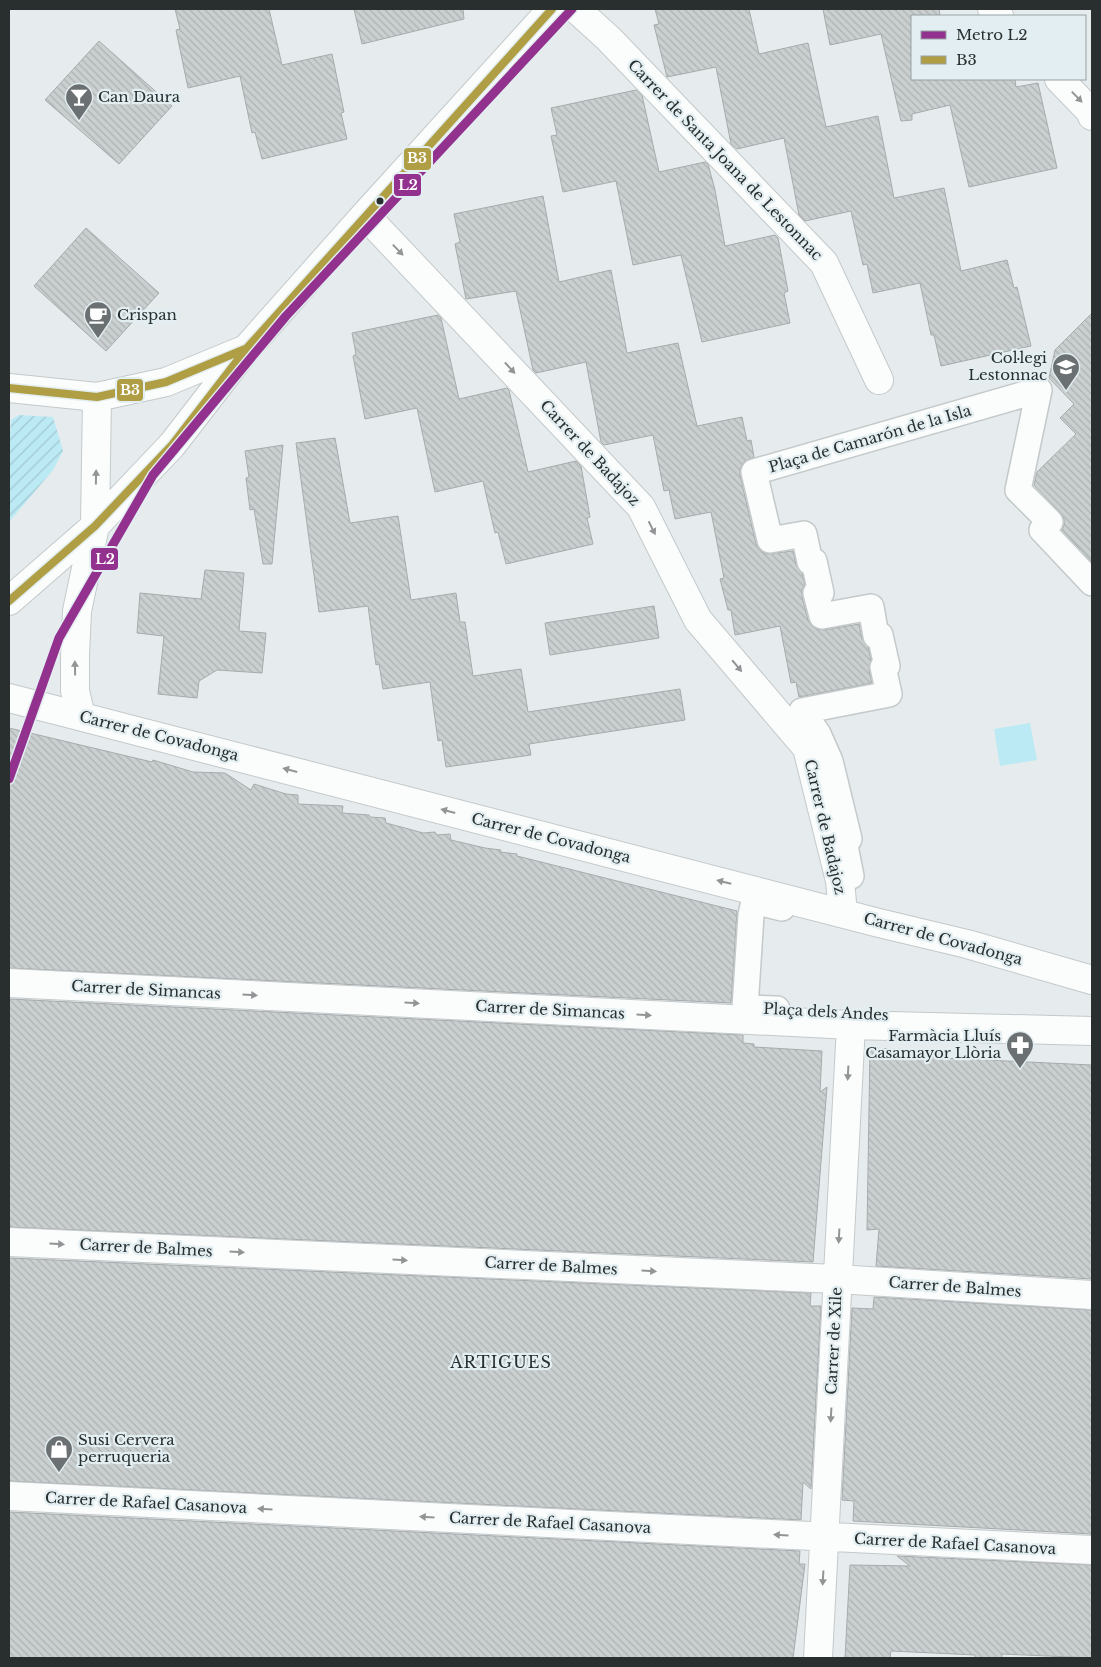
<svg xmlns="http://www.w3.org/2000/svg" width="1101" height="1667" font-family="'Libre Baskerville',serif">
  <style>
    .grass { fill: #bbe9f4 }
    .garden { fill: url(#garden-furrows) }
    .building { fill: url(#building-back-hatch); stroke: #a6abad }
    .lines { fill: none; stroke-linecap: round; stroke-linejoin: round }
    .pedestrian-casing { stroke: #c4c9ca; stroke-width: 28 }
    .minor-casing { stroke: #c4c9ca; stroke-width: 30 }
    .pedestrian { stroke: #fbfcfc; stroke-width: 25 }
    .minor { stroke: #fbfcfc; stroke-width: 28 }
    .bus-1-casing { stroke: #e2eef1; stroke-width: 11 }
    .bus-1 { stroke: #b09e44; stroke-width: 8 }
    .metro-1-casing { stroke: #e2eef1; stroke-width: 12 }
    .metro-1 { stroke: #93328e; stroke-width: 9 }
    .oneway { fill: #929596 }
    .bus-dot { fill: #292e2f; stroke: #e2eef1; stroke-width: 2 }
    .labels { text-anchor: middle; stroke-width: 4.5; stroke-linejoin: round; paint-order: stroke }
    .poi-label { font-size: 15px; fill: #292e2f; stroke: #e2eef1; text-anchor: start }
    .street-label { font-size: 15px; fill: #292e2f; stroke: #e2eef1 }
    .neighbourhood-label { font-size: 16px; letter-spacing: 1px; fill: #292e2f; stroke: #e2eef1 }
    .line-badge { stroke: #e2eef1; stroke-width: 2 }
    .badge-label { font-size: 14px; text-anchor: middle; font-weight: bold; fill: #fff }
  </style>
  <defs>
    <pattern id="garden-furrows" width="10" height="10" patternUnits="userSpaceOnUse" patternTransform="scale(1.25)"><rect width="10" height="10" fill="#bbe9f4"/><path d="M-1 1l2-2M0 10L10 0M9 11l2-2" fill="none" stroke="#a1c8d2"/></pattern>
    <pattern id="building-back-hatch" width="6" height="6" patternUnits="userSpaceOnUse" patternTransform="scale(1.25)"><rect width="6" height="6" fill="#cacfd0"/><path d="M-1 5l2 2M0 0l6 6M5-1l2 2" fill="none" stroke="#aeb2b3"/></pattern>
  </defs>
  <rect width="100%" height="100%" fill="#e6ecee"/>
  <path class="grass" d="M1030 723 1037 760 1000 766 994 729Z"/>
  <path class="garden" d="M19 415 53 417 63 451 53 470 9 522V450L11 420Z"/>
  <path class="building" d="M175 9H269L282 65 332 54 344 112 341 113 347 139 262 159 255 132 252 133 240 76 188 88 176 30 180 29Z
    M354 9H463L464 19 362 44Z
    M655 9H749L759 54 808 43 826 127 878 116 894 198 944 188 961 271 1007 260 1014 288 1017 287 1031 346 941 366 934 335H931L920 283 873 293 867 264 863 265 851 211 805 221 799 215 784 138 737 149 731 144 716 67 667 77 654 25 659 24Z
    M823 9H939L940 16H912V79H1015L1016 87 1038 83 1057 168 969 187 950 105 912 114V120L901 121 881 34 830 45Z
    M99 41 172 106 119 164 45 100Z
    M636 90 642 95 659 172 705 162 708 164 715 190 725 246 775 235 778 238 788 291 784 293 790 323 702 342 681 255 633 265 616 181 563 192 551 136 557 135 551 108Z
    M543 196 559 282 611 270 627 353 678 343 697 426 742 417 747 441 751 440 754 457 744 462 740 469V475L756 544 760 550 766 554 793 551 796 565 802 573 805 585 802 589V597L808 620 812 626 817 629 824 630 859 624 862 639 868 647 871 660 869 670 872 683 799 697 796 682 791 683 780 626 735 635 731 610H728L720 579 724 578 711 512 675 519 669 490 664 491 653 435 604 445 601 442 586 362 536 373 533 370 516 291 466 299 455 244 460 242 454 214Z
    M86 228 159 293 106 351 34 286Z
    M1092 313V562L1062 530 1064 525V519L1060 512 1034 485 1037 472 1076 434 1060 418 1074 404 1049 378 1055 350Z
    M438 315 441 318 459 399 507 388 509 390 528 472 576 461 581 466 590 517 587 518 593 544 506 564 498 532 495 533 483 481 435 492 417 408 365 419 353 356 356 354 352 333Z
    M335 438 350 523 398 516 411 600 456 593 460 622H465L473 676 521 669 528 712 680 689 685 720 529 744 531 755 446 767 442 740 438 741 430 682 383 689 379 664 376 665 368 606 319 612 296 443Z
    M283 445 272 564H263L254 509 250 510 246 478 249 477 245 451Z
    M205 570 244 573 239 631 266 633 262 673 217 670 199 681 197 698 158 694 164 636 137 633 140 593 201 599Z
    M654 606 659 638 550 655 545 623Z
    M9 728 152 762 153 760 193 772 225 773 251 790 254 784 286 794 298 795V804L343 806 342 813 369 815 370 817 385 818 386 823 405 828 423 833 435 832 437 835 450 834 451 840 485 848 501 850 500 852 517 854V856L737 911 731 1003 9 968Z
    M9 999 743 1035V1043L754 1044V1047L822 1051 820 1092 827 1087 813 1262 9 1227Z
    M870 1048 941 1051 942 1058 1092 1065V1279L876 1266 879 1229 867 1230Z
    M9 1258 811 1293 810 1306H821L811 1489 803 1482 801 1520 9 1481Z
    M874 1297 1092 1310V1534L853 1521 854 1501 842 1500 852 1308 873 1309Z
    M9 1512 800 1551 799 1564H805L793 1658H9Z
    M897 1556 1092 1565V1658L1002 1654V1658H975V1655L891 1651 890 1658H845L850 1565 910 1566Z"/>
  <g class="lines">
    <g class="pedestrian-casing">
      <path id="pedestrian" d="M851 876 844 841 849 839 830 761 818 734 802 711 889 694 883 667 887 666 880 635 876 636 871 607 822 616 816 593H821L814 561 810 562 804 534 770 540 754 472 1039 390 1018 490 1050 522 1042 530 1092 583
        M777 1009 745 1008 751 915 754 901 782 908"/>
    </g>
    <g class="minor-casing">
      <path id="minor" d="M576 9 609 39 824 263 879 380
        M992 9 999 16
        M1059 79 1090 111 1092 116
        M365 215 641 507 698 620 807 748 840 881 843 913
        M9 388 97 397 166 382 246 349
        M9 601 95 526 172 445 247 348 365 215 552 9
        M9 698 879 923 967 944 1092 980
        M81 716 75 691V656L77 611 95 526 97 397
        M9 983 851 1025 1092 1031
        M9 1242 837 1279 1092 1295
        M9 1496 1092 1550
        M818 1658 851 1025"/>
    </g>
    <use href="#pedestrian" class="pedestrian"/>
    <use href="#minor" class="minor"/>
    <g class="bus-1-casing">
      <path id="bus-1" d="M9 388 97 397 166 382 245 349
        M9 601 95 526 172 445 247 348 552 9"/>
    </g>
    <use href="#bus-1" class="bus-1"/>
    <g class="metro-1-casing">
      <path id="metro-1" d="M9 779 59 638 153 475 286 316 572 9"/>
    </g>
    <use href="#metro-1" class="metro-1"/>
  </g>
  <defs><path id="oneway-solid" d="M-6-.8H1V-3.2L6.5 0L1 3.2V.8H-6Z" transform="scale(1.25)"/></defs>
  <g class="oneway">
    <use href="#oneway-solid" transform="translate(1077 97) rotate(46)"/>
    <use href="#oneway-solid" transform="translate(398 250) rotate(46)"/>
    <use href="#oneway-solid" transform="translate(510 368) rotate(47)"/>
    <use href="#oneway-solid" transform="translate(96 477) rotate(-89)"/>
    <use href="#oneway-solid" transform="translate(652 528) rotate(63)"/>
    <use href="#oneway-solid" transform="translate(737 666) rotate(50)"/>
    <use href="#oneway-solid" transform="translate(75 668) rotate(-91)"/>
    <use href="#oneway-solid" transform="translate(290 770) rotate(-165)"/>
    <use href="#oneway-solid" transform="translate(448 811) rotate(-165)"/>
    <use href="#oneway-solid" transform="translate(724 882) rotate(-166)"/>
    <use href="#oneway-solid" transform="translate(250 995) rotate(3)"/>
    <use href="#oneway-solid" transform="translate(412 1003) rotate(3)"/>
    <use href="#oneway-solid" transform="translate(644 1015) rotate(3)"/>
    <use href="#oneway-solid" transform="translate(848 1073) rotate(93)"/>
    <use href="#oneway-solid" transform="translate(839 1236) rotate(93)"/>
    <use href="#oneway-solid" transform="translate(57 1244) rotate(3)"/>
    <use href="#oneway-solid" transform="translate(237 1252) rotate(3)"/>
    <use href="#oneway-solid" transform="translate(400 1260) rotate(3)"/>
    <use href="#oneway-solid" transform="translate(649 1271) rotate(3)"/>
    <use href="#oneway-solid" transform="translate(831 1415) rotate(93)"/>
    <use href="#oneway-solid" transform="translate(265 1509) rotate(-177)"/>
    <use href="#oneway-solid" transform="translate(427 1517) rotate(-177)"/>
    <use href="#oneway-solid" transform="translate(781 1535) rotate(-177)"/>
    <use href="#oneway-solid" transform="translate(823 1578) rotate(93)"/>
  </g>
  <defs>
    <g id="bar-pin" transform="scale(1.4375)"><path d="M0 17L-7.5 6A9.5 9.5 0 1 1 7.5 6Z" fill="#6b7072" stroke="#e2eef1"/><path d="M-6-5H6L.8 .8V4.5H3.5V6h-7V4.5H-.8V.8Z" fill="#fff"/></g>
    <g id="cafe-pin" transform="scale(1.4375)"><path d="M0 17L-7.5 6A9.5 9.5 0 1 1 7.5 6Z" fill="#6b7072" stroke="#e2eef1"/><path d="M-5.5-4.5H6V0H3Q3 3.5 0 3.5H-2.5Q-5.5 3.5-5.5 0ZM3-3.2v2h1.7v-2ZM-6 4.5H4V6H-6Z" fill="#fff"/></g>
    <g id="school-pin" transform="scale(1.4375)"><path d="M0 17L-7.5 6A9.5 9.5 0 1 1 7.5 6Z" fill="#6b7072" stroke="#e2eef1"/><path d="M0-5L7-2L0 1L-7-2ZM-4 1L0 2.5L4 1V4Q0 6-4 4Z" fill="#fff"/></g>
    <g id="pharmacy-pin" transform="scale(1.4375)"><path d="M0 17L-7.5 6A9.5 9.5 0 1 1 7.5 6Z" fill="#6b7072" stroke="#e2eef1"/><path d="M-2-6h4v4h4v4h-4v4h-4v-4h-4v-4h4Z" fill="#fff"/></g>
    <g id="shop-pin" transform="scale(1.4375)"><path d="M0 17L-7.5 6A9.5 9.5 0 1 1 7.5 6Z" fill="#6b7072" stroke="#e2eef1"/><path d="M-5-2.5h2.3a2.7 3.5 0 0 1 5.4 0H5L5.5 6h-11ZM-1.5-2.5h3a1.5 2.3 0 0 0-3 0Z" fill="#fff"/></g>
  </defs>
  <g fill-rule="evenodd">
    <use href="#bar-pin" x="79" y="97"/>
    <use href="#cafe-pin" x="98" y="315"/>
    <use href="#school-pin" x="1066" y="367"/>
    <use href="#pharmacy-pin" x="1020" y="1045"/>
    <use href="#shop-pin" x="59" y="1449"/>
  </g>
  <circle class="bus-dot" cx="380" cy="201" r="4.5"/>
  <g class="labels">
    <g class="poi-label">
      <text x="98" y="102">Can Daura</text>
      <text x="117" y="320">Crispan</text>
      <text x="1047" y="363" text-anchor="end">Col·legi<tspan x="1047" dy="17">Lestonnac</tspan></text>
      <text x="1001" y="1041" text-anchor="end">Farmàcia Lluís<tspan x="1001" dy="17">Casamayor Llòria</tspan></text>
      <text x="78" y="1445">Susi Cervera<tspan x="78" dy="17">perruqueria</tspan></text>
    </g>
    <g class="street-label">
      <text transform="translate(725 160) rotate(46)" y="5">Carrer de Santa Joana de Lestonnac</text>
      <text transform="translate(870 439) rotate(-16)" y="5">Plaça de Camarón de la Isla</text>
      <text transform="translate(590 453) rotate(47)" y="5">Carrer de Badajoz</text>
      <text transform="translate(159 736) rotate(14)" y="5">Carrer de Covadonga</text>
      <text transform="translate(825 827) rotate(77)" y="5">Carrer de Badajoz</text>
      <text transform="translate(551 838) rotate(14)" y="5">Carrer de Covadonga</text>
      <text transform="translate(943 939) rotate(15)" y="5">Carrer de Covadonga</text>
      <text transform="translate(146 990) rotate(3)" y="5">Carrer de Simancas</text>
      <text transform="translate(550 1010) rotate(3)" y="5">Carrer de Simancas</text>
      <text transform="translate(826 1012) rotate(3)" y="5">Plaça dels Andes</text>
      <text transform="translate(146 1248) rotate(3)" y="5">Carrer de Balmes</text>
      <text transform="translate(551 1266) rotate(3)" y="5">Carrer de Balmes</text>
      <text transform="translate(955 1287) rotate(4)" y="5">Carrer de Balmes</text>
      <text transform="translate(834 1341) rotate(-87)" y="5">Carrer de Xile</text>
      <text transform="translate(146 1503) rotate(3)" y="5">Carrer de Rafael Casanova</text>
      <text transform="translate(550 1523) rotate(3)" y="5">Carrer de Rafael Casanova</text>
      <text transform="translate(955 1544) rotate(3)" y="5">Carrer de Rafael Casanova</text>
    </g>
    <g class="neighbourhood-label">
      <text x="501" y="1368">ARTIGUES</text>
    </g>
  </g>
  <g class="line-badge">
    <rect x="403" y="147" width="29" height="24" rx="5" fill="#b09e44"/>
    <rect x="393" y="173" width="29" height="24" rx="5" fill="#93328e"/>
    <rect x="116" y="378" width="28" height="24" rx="5" fill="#b09e44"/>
    <rect x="90" y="547" width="29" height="24" rx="5" fill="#93328e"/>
  </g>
  <g class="badge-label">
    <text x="417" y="163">B3</text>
    <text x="408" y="190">L2</text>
    <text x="130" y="395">B3</text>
    <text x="105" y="564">L2</text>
  </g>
  <rect width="1101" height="1667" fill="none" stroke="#292e2f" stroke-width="20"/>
  <rect x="911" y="15" width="175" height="65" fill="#e2eef1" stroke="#98a1a3"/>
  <rect x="921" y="31" width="25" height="8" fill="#93328e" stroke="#98a1a3"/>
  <text x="956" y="40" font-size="15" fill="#292e2f">Metro L2</text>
  <rect x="921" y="56" width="25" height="8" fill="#b09e44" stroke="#98a1a3"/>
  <text x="956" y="65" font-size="15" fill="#292e2f">B3</text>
</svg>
